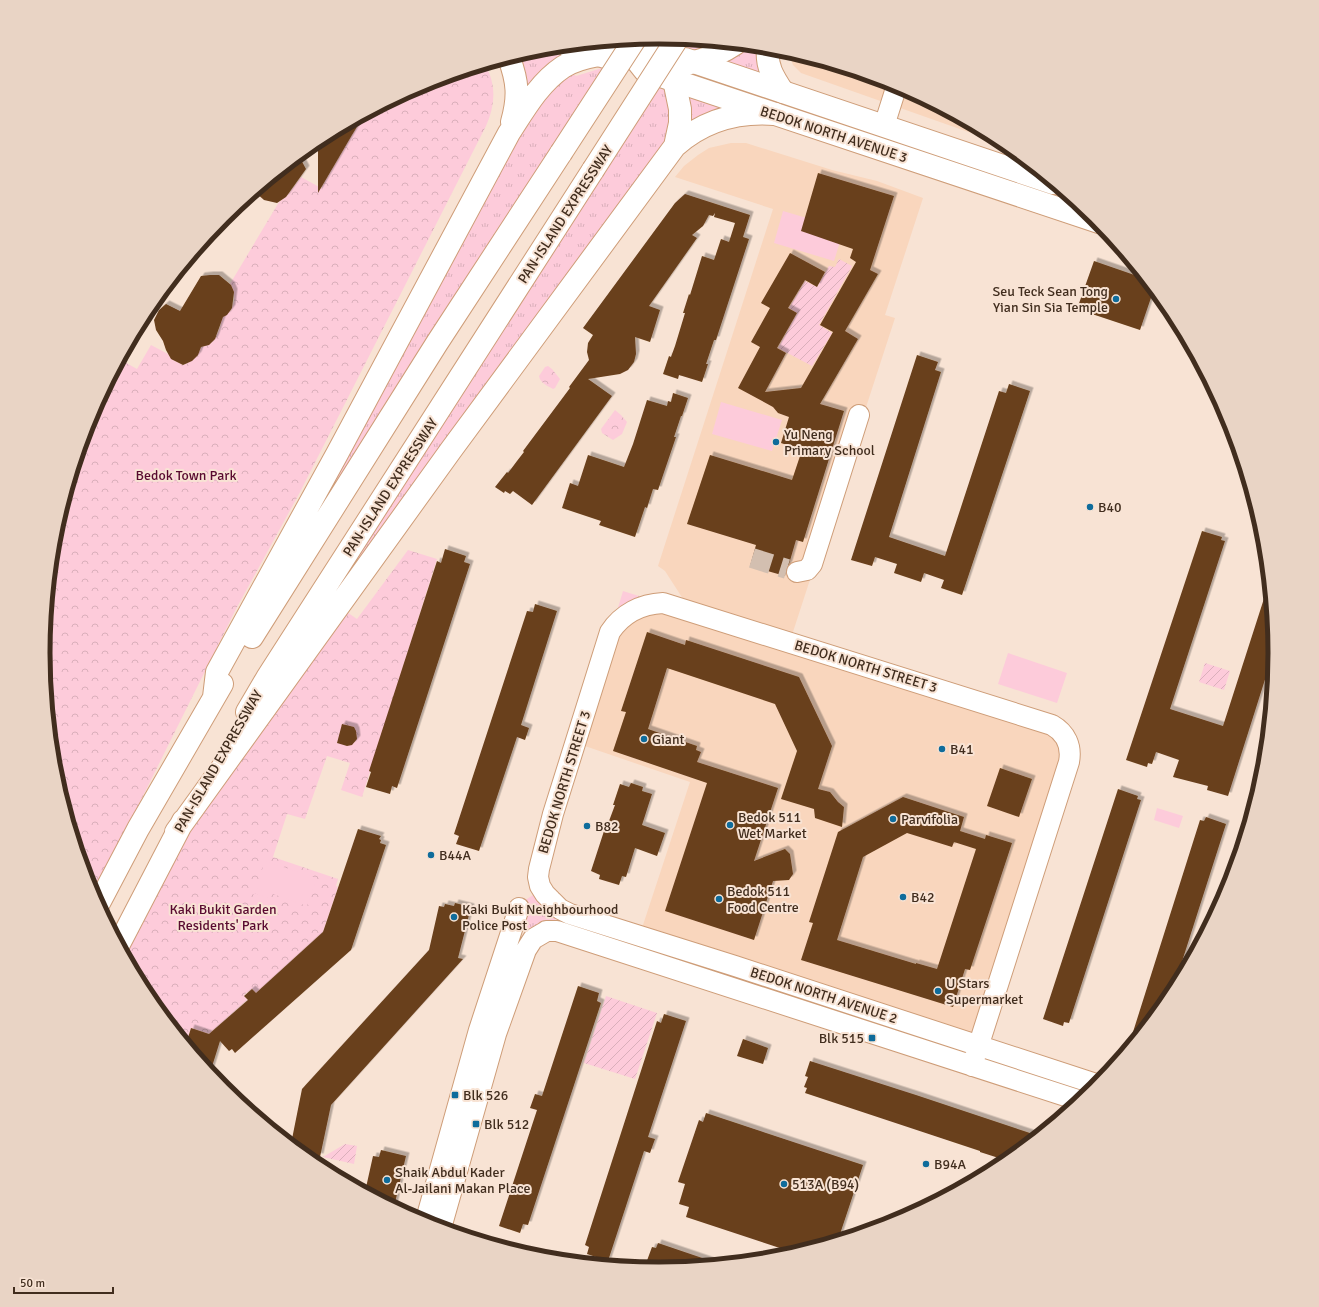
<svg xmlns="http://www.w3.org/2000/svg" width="1319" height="1307" font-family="Signika,sans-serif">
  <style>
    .built { fill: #f9d6bd }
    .grass { fill: url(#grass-tufts) }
    .park { fill: url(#park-crowns) }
    .garden { fill: url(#garden-furrows) }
    .pitch { fill: #fdcbda }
    .building { fill: #693f1b; fill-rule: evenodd; filter: url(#shadow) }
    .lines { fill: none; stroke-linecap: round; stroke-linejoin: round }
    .minor-tunnel { stroke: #d3bfb0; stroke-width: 20; stroke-dasharray: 20 10; stroke-linecap: butt }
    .minor-casing { stroke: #ce9d78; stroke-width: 22 }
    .major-casing { stroke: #ce9d78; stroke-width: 24 }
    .highway-casing { stroke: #ce9d78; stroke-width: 24 }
    .minor { stroke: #fff; stroke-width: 20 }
    .major { stroke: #fff; stroke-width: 22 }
    .highway { stroke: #fff; stroke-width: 22 }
    .highway-bridge-casing { stroke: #ce9d78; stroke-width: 24; stroke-linecap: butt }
    .highway-bridge { stroke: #fff; stroke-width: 22 }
    .poi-dot { fill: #0f6c9b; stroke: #f8e3d4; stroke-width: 1.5 }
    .labels { text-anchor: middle; stroke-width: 4; stroke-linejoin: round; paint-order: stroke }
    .street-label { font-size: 14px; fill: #412d1e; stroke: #f8e3d4 }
    .poi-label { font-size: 14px; fill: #412d1e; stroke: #f8e3d4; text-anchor: start }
    .park-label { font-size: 14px; fill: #590a30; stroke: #f8e3d4 }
    .rim { fill: none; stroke: #412d1e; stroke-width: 5 }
  </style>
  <defs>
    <pattern id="grass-tufts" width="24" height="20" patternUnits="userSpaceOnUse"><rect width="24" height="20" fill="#fdcbda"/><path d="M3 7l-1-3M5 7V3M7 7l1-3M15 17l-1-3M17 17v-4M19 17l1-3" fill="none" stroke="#daafbb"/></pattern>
    <pattern id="park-crowns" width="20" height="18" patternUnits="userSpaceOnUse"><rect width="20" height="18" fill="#fdcbda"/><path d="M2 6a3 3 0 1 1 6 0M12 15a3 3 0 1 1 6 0" fill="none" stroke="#daafbb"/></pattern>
    <pattern id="garden-furrows" width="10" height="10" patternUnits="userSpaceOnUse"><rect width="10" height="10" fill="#fdcbda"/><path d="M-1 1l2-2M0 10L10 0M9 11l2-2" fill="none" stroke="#daafbb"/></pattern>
    <filter id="shadow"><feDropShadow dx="3.5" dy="-3.5" stdDeviation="0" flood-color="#0004"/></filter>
  </defs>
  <rect width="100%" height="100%" fill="#f8e3d4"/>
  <path class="built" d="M788 51 896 84 1002 141 1008 146 801 73 793 65Z
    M731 143H746L832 170 877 181 923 198 885 315 895 318 792 635 685 602 665 571 658 566 773 209 675 177 684 166 698 155 709 148Z
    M659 612 666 613 1040 729 1054 737 1059 744 1061 753V762L973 1034 642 928 690 782 582 745 616 641 620 633 637 618Z"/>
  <path class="grass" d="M677 39 768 48 774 79 674 43Z
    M568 46 564 67 576 76 602 68 613 72 215 692 509 133V58L539 49Z
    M648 84 677 95 678 128 178 829 268 677Z
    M678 93 773 114 694 130Z
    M623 591 661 603 611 631Z
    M533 895H537L556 917 555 921 531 932 522 925 524 901Z"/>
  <path class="park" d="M485 65C497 85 495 106 486 126L299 494 236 609 135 812 92 894 90 889 55 774 43 653 55 533 90 417 121 360 137 369 151 345 168 354 171 359 183 365C193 361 197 357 201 347 214 344 217 336 221 324L219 319C233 311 239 299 230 284L279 202 286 197 301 177 321 188 363 116 424 84Z
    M548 366 552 369 560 379 555 388 553 389C548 386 540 383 539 376L545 367Z
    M615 410 621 415 627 422 622 434 613 440 602 433 601 429Z
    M408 550 437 559 362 797 341 790 350 763 327 756 305 819 287 814 273 857 338 879 336 886 338 887 323 932 256 993 252 989 244 995 247 1000 209 1034 191 1028 186 1044 147 996 121 948 178 833 341 608 357 619Z"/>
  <path class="garden" d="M839 259 852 266 819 325 832 333 812 366 778 348 797 313 789 308 805 281 817 287 829 266 835 267Z
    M1205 663 1230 671 1224 690 1199 682Z
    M606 996 657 1013 635 1079 584 1063Z
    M345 1144 357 1146 354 1164 323 1157Z"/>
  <path class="pitch" d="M783 211 844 229 834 261 774 243Z
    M721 402 782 420 772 451 712 434Z
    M1008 653 1067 673 1057 703 998 684Z
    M1157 808 1183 816 1179 828 1154 820Z
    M265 861 317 878 307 906 256 888Z
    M254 893 279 902 275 913 250 905Z
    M249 907 274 916 270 928 245 919Z"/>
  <path class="building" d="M363 117 352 135 318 193V140Z
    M299 156 306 169 286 197 277 203 264 200 255 192Z
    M818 173 894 196 870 270 878 274 845 331 858 339 820 404 844 411 803 542 796 540 789 564 786 569 785 576 750 566 756 545 687 524 710 455 792 480 802 450 781 443 789 417 778 413 773 407 738 388 760 347 751 342 770 308 761 303 790 253 825 272 817 287 805 280 788 308 797 313 777 348 786 353 765 392 801 388 833 332 820 325 856 262 850 258 853 249 801 231Z
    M685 194 750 215 743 237 749 239 716 340H714L706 364H708L702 382 679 375 678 379 663 374 669 356 671 357 675 346 685 313H683L689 294 690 295 702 256 714 260 721 239 729 242 735 223 714 217 715 213 713 216 709 215 703 226 692 235 697 238 649 306 660 310 650 342 635 337 636 354 634 362 628 370 620 374 588 379 612 396 532 505 513 491 510 494 505 491 504 493 495 487 507 472 508 473 517 461 524 452 523 451 570 388 569 387 589 360 587 352 588 343 593 335 583 328 675 203Z
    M1094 261 1146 279 1154 289 1140 330 1077 309Z
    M210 275H219L231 285 234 292 232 308 227 315 223 317 215 339 209 345 201 347 198 355 192 361 183 365 171 359 166 350 163 341 156 330 154 320 159 310 166 304 180 311 201 276Z
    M917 355 938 362 935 370 941 372 889 537 945 556 999 391 1006 393 1009 384 1030 391 962 595 941 588 944 580 924 573 921 582 894 573 897 564 875 557 872 566 851 560Z
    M673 393 688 398 682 416H681L674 437H676L658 490 653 489 647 508 645 507 635 537 599 525 601 521 562 508 570 483 578 486 588 455 624 467 633 444 647 400 667 406 668 401 671 402Z
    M1202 531 1222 537 1221 540 1225 541 1170 709 1223 726 1269 583 1275 648 1228 796 1207 790 1208 786 1173 777 1179 760 1156 752 1152 764 1148 763 1147 767 1126 760Z
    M445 549 466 556 464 562 470 564 397 788 392 786 390 794 366 787 371 772 369 771 437 561 441 563Z
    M535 604 557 611 521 725 529 728 525 740 517 737 479 851 456 844 459 836 454 834 527 611 533 612Z
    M647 632 685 645 686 640 799 677 832 746 818 789 830 792 838 802 844 807 842 827 815 818 814 809 781 799 797 751 775 704 667 668 648 729 697 746 696 750 701 752 697 762 778 788 754 861 785 849 790 854 793 874 789 880 773 881 754 940 665 911 707 783 613 751 626 712 621 711Z
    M342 724 354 727 356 731 357 739 352 745 347 746 337 743Z
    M1000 768 1032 779 1019 817 987 806Z
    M631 783 643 787 642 791 652 794 642 825 665 833 657 856 635 848 626 877 622 876 619 885 599 879 600 875 591 871 605 828 606 829 615 805H613L620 784 629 787Z
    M1118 789 1138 796 1137 799 1141 800 1069 1023 1064 1022 1063 1026 1043 1019Z
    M903 797 964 817 960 831 985 839 986 835 1012 843 970 970 965 969 953 1007 801 960 813 923 809 922 838 832ZM907 833 952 847 954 842 976 849 937 969 916 963V964L837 940 863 857Z
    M1206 817 1226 824 1170 999 1127 1051 1200 820 1204 821Z
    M358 829 381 836 379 839 381 840 380 843 386 845 351 950 235 1053 232 1049 229 1051 220 1041 210 1073 186 1044 191 1028 209 1034 248 1000 244 996 252 989 256 993 323 932Z
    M455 903 471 907 458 958 463 959 331 1105 320 1157 304 1153V1150L295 1148 296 1145 291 1144 302 1089 429 950 439 906 444 907 445 904 454 906Z
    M578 986 599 993 597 1001 601 1003 528 1225 523 1224 520 1233 499 1226 537 1110 530 1108 535 1094 542 1096Z
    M664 1014 686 1021 648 1137 655 1139 650 1153 644 1151 608 1261 587 1254 589 1247 585 1245 657 1021 661 1023Z
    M743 1039 768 1048 763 1064 737 1056Z
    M810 1061 916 1095 1039 1136 1008 1161 980 1152V1151L805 1093 807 1088 804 1087 808 1077 805 1076Z
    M706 1113 863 1165 838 1240 795 1253 686 1217 689 1207 679 1204 685 1184 678 1182 699 1120 703 1122Z
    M381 1150 406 1156 394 1207 365 1192 373 1156 379 1157Z
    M658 1243 720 1264 659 1270 645 1266 652 1247 656 1248Z"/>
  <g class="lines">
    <path class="minor-tunnel" d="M752 558 787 569"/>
    <g class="minor-casing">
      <path id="minor" d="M884 126 897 85
        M797 572 807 570 812 564 859 415
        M551 900 545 894 540 886 538 877 539 869 553 814 610 632C622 614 641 604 663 603L1052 725C1066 733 1072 746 1069 762L972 1066
        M552 901 560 909 570 914 735 966 1099 1085
        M546 931H557L1081 1101
        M425 1223 479 1030 519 908
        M441 1228 496 1034 526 950 533 939 545 932"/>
    </g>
    <g class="major-casing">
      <path id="major" d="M568 46 605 57
        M685 59 1053 183
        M658 75 1099 222"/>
    </g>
    <g class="highway-casing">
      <path id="highway" d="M622 42 645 71C677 66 707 63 735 44
        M768 48C766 66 773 77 783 92
        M509 58C518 82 519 97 512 122
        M252 637 437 343 561 153
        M214 697 217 672 337 454 509 133C524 110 539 83 563 67 586 52 629 52 656 49L669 67 674 80 680 109V123L675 146
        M247 712 267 678 593 170
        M176 832 451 450 675 146C703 121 737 111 775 114
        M98 905 138 829 222 684
        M119 944 183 821"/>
    </g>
    <use href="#minor" class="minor"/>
    <use href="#major" class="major"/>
    <use href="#highway" class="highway"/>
    <g class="highway-bridge-casing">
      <path id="highway-bridge" d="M561 153 635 39
        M593 170 677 39"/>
    </g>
    <use href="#highway-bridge" class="highway-bridge"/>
  </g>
  <g class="poi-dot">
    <circle cx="1116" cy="299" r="4"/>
    <circle cx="776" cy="442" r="4"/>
    <circle cx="1090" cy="507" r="4"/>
    <circle cx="644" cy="739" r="4"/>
    <circle cx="942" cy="749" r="4"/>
    <circle cx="893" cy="819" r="4"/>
    <circle cx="730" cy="825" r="4"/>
    <circle cx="587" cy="826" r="4"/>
    <circle cx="431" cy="855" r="4"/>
    <circle cx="903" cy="897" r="4"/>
    <circle cx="719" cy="899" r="4"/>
    <circle cx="454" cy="917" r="4"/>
    <circle cx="938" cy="991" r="4"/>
    <rect x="868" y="1034" width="8" height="8" rx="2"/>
    <rect x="451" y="1091" width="8" height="8" rx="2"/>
    <rect x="472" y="1120" width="8" height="8" rx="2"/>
    <circle cx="926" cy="1164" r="4"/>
    <circle cx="387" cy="1180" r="4"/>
    <circle cx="784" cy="1184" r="4"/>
  </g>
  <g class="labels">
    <g class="street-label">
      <text transform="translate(834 134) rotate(18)" y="5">BEDOK NORTH AVENUE 3</text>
      <text transform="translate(565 214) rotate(-57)" y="5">PAN-ISLAND EXPRESSWAY</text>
      <text transform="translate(390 487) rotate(-57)" y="5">PAN-ISLAND EXPRESSWAY</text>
      <text transform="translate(866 666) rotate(17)" y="5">BEDOK NORTH STREET 3</text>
      <text transform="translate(218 761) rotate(-60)" y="5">PAN-ISLAND EXPRESSWAY</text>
      <text transform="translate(564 782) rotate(-73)" y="5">BEDOK NORTH STREET 3</text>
      <text transform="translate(824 995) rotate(18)" y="5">BEDOK NORTH AVENUE 2</text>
    </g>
    <g class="poi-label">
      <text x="1108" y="296" text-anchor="end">Seu Teck Sean Tong<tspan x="1108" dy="16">Yian Sin Sia Temple</tspan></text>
      <text x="784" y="439">Yu Neng<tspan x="784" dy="16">Primary School</tspan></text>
      <text x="1098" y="512">B40</text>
      <text x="652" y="744">Giant</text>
      <text x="950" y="754">B41</text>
      <text x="738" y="822">Bedok 511<tspan x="738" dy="16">Wet Market</tspan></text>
      <text x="901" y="824">Parvifolia</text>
      <text x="595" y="831">B82</text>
      <text x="439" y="860">B44A</text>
      <text x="727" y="896">Bedok 511<tspan x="727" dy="16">Food Centre</tspan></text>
      <text x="911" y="902">B42</text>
      <text x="462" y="914">Kaki Bukit Neighbourhood<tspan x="462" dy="16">Police Post</tspan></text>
      <text x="946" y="988">U Stars<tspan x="946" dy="16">Supermarket</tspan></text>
      <text x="864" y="1043" text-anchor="end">Blk 515</text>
      <text x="463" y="1100">Blk 526</text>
      <text x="484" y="1129">Blk 512</text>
      <text x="934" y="1169">B94A</text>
      <text x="395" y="1177">Shaik Abdul Kader<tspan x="395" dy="16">Al-Jailani Makan Place</tspan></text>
      <text x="792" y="1189">513A (B94)</text>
    </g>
    <g class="park-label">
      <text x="186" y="480">Bedok Town Park</text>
      <text x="223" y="914">Kaki Bukit Garden<tspan x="223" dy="16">Residents' Park</tspan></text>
    </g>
  </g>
  <path d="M0 0H1319V1307H0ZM50 653a609 609 0 1 1 1218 0a609 609 0 1 1-1218 0Z" fill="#e9d4c5" fill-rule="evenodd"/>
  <path class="rim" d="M50 653a609 609 0 1 1 1218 0a609 609 0 1 1-1218 0Z"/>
  <path d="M14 1287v6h99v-6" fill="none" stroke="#412d1e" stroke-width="2"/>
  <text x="20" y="1287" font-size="12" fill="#412d1e" stroke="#f8e3d4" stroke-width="3" paint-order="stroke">50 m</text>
</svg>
